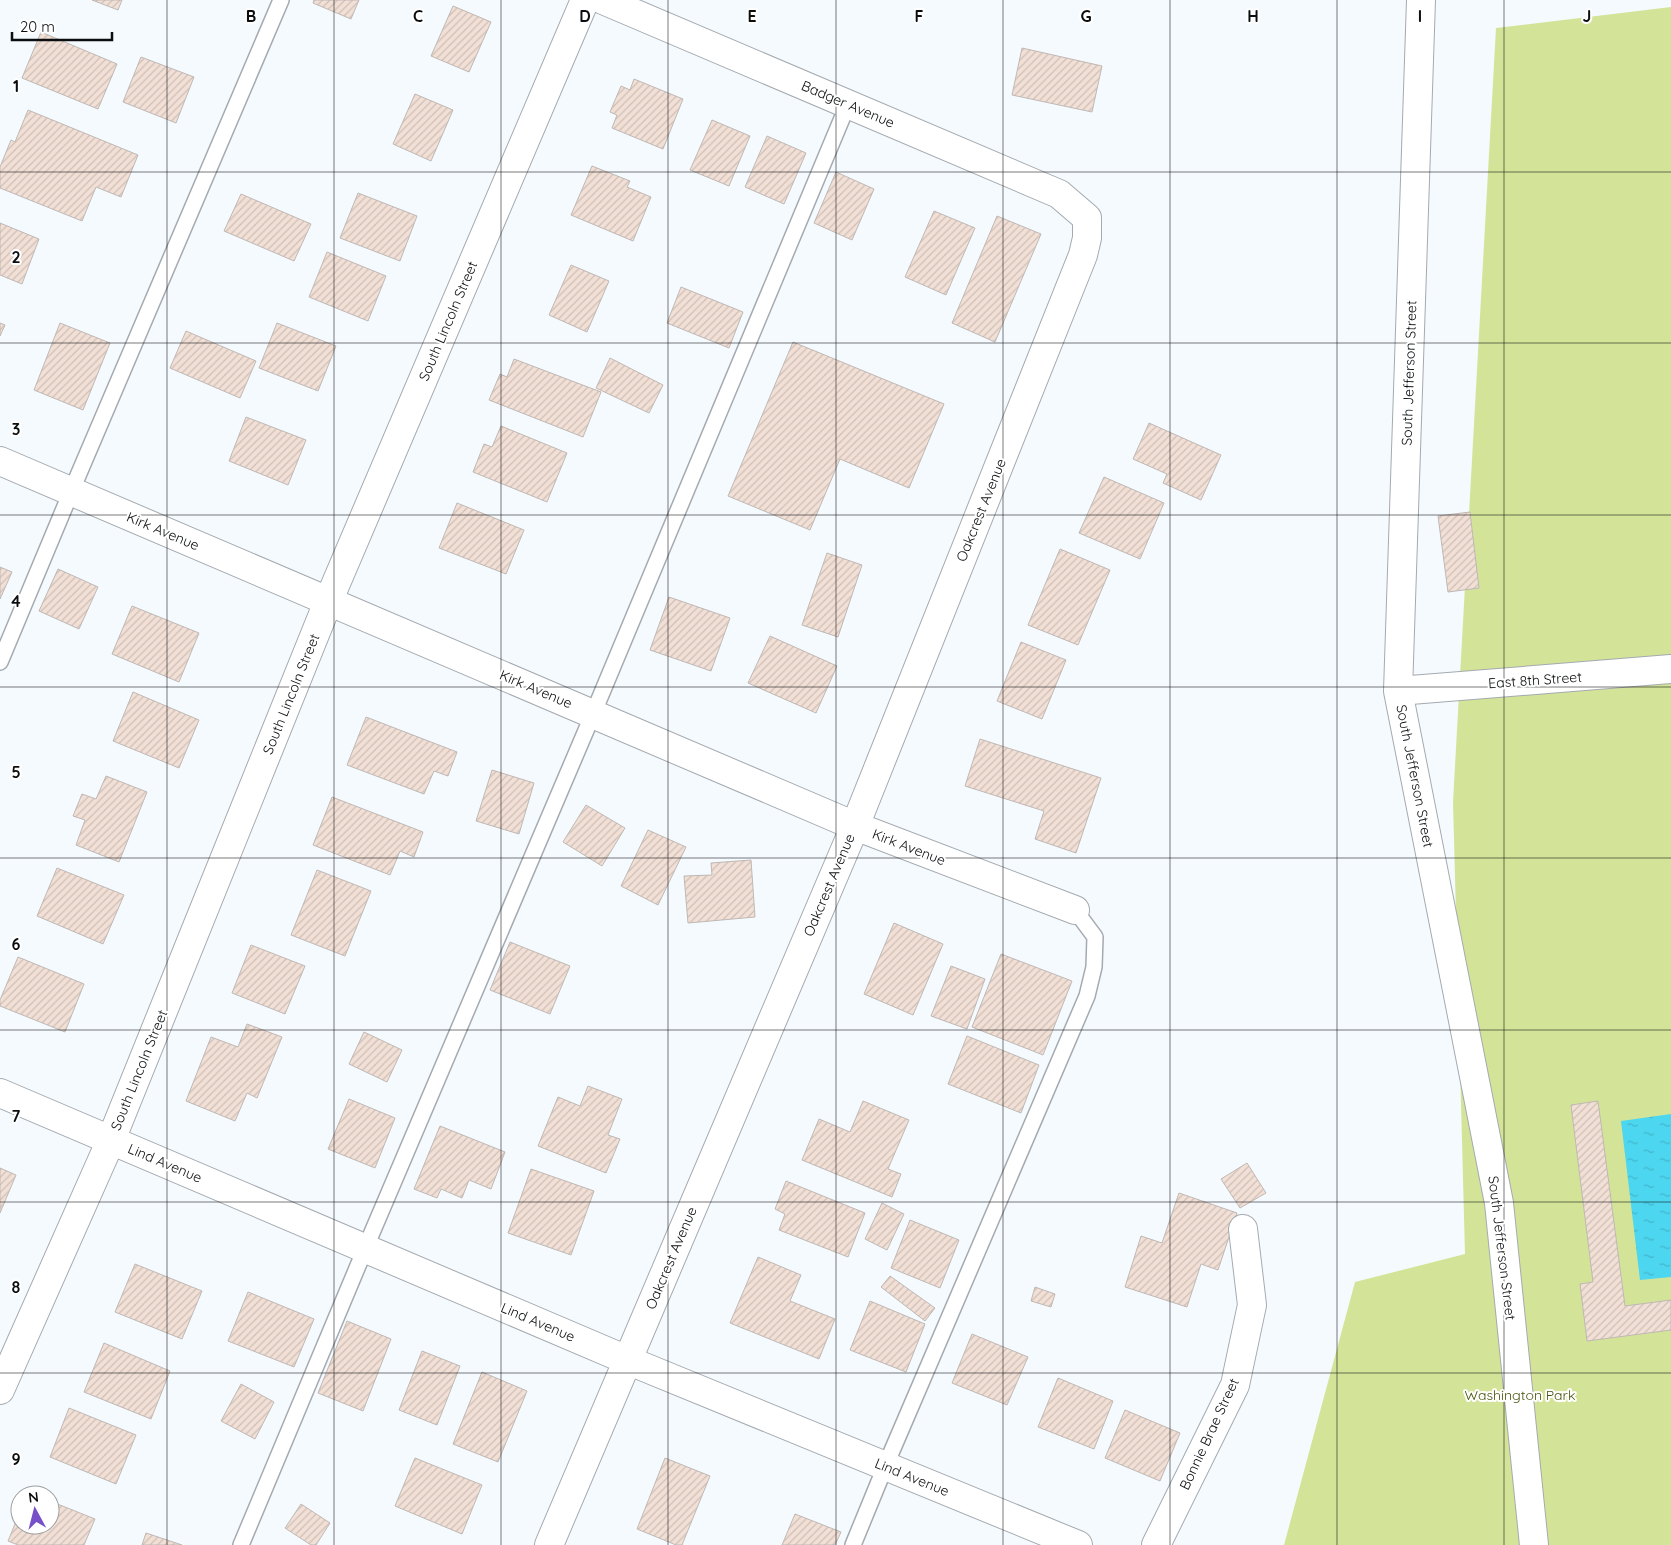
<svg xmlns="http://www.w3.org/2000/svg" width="1671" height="1545" font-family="Quicksand,sans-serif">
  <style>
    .green { fill: #d3e498 }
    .water { fill: url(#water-ripples) }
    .building { fill: url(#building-hatch); stroke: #bfb8b4 }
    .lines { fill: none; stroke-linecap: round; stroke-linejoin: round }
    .lane-casing { stroke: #a4aaaf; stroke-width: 18 }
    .street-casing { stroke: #a4aaaf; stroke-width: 30 }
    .lane { stroke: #fff; stroke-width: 15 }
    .street { stroke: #fff; stroke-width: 28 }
    .grid { fill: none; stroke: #0b0d0f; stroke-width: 1; stroke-opacity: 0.55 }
    .labels { text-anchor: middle; stroke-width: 4; stroke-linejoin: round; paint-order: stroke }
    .street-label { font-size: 14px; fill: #0b0d0f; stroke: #fff }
    .park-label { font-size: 14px; fill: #49540f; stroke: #fff }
    .grid-label { font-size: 16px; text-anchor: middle; font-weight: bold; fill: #0b0d0f; stroke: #fff; stroke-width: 4; stroke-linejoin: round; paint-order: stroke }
  </style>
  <defs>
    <pattern id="water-ripples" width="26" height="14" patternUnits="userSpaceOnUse" patternTransform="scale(1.25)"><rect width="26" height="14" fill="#4cd6ef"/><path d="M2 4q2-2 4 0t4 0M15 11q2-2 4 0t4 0" fill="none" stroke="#41b6cc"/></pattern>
    <pattern id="building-hatch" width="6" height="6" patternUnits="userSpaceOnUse" patternTransform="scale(1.25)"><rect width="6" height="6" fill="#f2e0d6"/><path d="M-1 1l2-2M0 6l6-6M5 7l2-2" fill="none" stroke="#cebfb6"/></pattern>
  </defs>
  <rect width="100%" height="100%" fill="#f5faff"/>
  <path class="green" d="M1671 7V1545H1284L1355 1282 1465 1254 1453 802 1496 28Z"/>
  <path class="water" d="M1671 1114V1277L1640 1280 1621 1121Z"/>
  <path class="building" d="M92 0H122L118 10Z
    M314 0H359L351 19 313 3Z
    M453 6 491 22 469 72 431 56Z
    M41 32 117 64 98 109 22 78Z
    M1022 48 1102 66 1092 112 1012 95Z
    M141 57 194 77 176 123 123 102Z
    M634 79 683 99 663 149 612 128 617 115 610 112 621 86 630 90Z
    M415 94 453 110 431 161 393 144Z
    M28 110 138 155 121 197 96 187 82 221 0 188V167L11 140 15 142Z
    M712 120 750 136 729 186 690 170Z
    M767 136 806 153 784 204 745 187Z
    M592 166 630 181 627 187 651 197 633 241 571 215Z
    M836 172 874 189 852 240 814 223Z
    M358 193 417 216 400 261 340 238Z
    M241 194 311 224 294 261 224 231Z
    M934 211 975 228 946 295 905 277Z
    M997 216 1041 234 995 342 952 323Z
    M0 223 39 239 22 284 0 275Z
    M327 252 386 276 368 321 309 297Z
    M571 265 609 281 587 332 549 315Z
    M681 287 743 312 729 348 667 323Z
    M0 323 5 325 0 336Z
    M60 323 110 343 83 410 34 390Z
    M277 323 336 346 318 391 259 368Z
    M186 331 256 361 240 398 170 368Z
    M793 342 944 404 909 488 840 459 810 530 728 496Z
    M610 358 663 385 649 413 596 388Z
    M514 359 601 392 583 437 489 400 500 374 507 377Z
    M246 417 306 440 288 485 229 461Z
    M1149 423 1221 455 1201 500 1163 483 1167 474 1133 459Z
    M501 426 567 453 547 502 473 472 484 444 492 447Z
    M1104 477 1164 503 1140 559 1079 533Z
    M457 503 524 530 506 574 439 548Z
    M1470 512 1479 588 1448 592 1438 516Z
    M1060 549 1110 570 1078 645 1028 625Z
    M827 553 862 565 838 637 802 625Z
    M0 567 12 572 0 599Z
    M58 569 98 587 79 629 39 611Z
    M669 597 730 618 711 671 650 650Z
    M132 606 199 633 179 682 112 654Z
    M770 636 837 666 816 713 748 683Z
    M1021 642 1066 660 1042 719 997 701Z
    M133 692 199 720 179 768 113 741Z
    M366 717 457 752 448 776 434 771 424 794 347 765Z
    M980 739 1101 778 1076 853 1035 839 1044 811 965 786Z
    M492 770 534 783 519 834 476 821Z
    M106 776 147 792 119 862 76 845 85 820 73 816 82 794 96 799Z
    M332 797 423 832 414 857 400 851 390 875 313 845Z
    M586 805 625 828 602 866 563 842Z
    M648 830 686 847 658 905 621 886Z
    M751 860 755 917 688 923 684 876 712 875 711 863Z
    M57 868 124 895 103 944 37 916Z
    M317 870 371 891 345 956 291 935Z
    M894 923 943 944 913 1015 864 994Z
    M510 942 570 966 550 1014 490 990Z
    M251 945 305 966 285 1014 232 993Z
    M1001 954 1072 981 1043 1055 972 1027Z
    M18 957 84 984 65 1032 0 1006V1000Z
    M951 966 985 979 967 1029 931 1016Z
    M247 1024 282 1037 257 1098 247 1093 235 1121 186 1101 211 1037 238 1047Z
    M364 1032 402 1050 387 1082 349 1064Z
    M967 1036 1039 1065 1021 1113 948 1084Z
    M588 1086 622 1099 608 1135 620 1139 606 1173 538 1146 558 1097 580 1106Z
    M349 1099 395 1118 375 1168 328 1149Z
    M863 1101 909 1120 888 1169 901 1174 892 1197 802 1160 819 1119 850 1132Z
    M1598 1101 1625 1306 1671 1300V1330L1587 1341 1580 1284 1593 1282 1571 1105Z
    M440 1126 505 1152 491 1189 469 1180 462 1198 441 1189 437 1198 414 1189Z
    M1247 1163 1266 1193 1240 1208 1221 1179Z
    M0 1168 16 1175 0 1213Z
    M531 1169 594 1191 571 1255 508 1233Z
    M786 1181 865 1213 848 1257 779 1230 785 1214 775 1209Z
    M1179 1193 1237 1213 1218 1270 1201 1264 1187 1307 1125 1287 1141 1236 1162 1243Z
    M882 1203 904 1214 887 1250 865 1239Z
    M910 1220 959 1240 940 1288 891 1268Z
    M758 1257 801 1275 790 1301 835 1319 819 1359 730 1323Z
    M135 1264 202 1291 182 1339 115 1312Z
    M890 1276 935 1308 925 1321 881 1287Z
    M1035 1287 1055 1294 1051 1307 1031 1301Z
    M248 1292 314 1319 294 1367 228 1341Z
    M870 1301 925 1324 906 1372 850 1350Z
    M347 1321 391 1339 363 1411 318 1393Z
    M972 1334 1028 1357 1007 1405 952 1383Z
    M104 1343 170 1371 151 1419 84 1392Z
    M422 1351 460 1366 437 1425 399 1410Z
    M482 1372 527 1391 498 1462 453 1444Z
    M1058 1378 1113 1401 1094 1449 1038 1427Z
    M241 1384 274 1402 255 1439 221 1421Z
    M69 1408 136 1435 116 1484 50 1457Z
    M1125 1410 1180 1433 1160 1481 1105 1458Z
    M415 1458 482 1485 462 1534 395 1506Z
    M665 1458 710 1476 682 1545H676L637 1529Z
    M50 1501 95 1519 84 1545H18L8 1541 20 1512V1525H50Z
    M301 1504 330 1523 316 1545H311L285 1528Z
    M795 1514 841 1532 835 1545H782Z
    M146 1533 182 1545H142Z"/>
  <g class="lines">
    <g class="lane-casing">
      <path id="lane" d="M0 662 71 492 281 0
        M241 1545 365 1249 593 714 848 104
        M853 1545 885 1467 1087 996 1094 967 1095 937 1075 910"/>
    </g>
    <g class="street-casing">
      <path id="street" d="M1421 0 1398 691 1499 1203 1534 1545
        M0 461 855 826 1075 910
        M1398 691 1671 669
        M0 1093 627 1360 1078 1545
        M0 1390 111 1140 328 602 585 0
        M549 1545 855 826 1083 255 1087 238V218L1059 194 603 0
        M1156 1545 1235 1385 1252 1305 1243 1229"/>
    </g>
    <use href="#lane" class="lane"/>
    <use href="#street" class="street"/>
  </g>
  <path class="grid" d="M167 0V1545M334 0V1545M501 0V1545M668 0V1545M836 0V1545M1003 0V1545M1170 0V1545M1337 0V1545M1504 0V1545M0 172H1671M0 343H1671M0 515H1671M0 687H1671M0 858H1671M0 1030H1671M0 1202H1671M0 1373H1671"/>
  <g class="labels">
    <g class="street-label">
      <text transform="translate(848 104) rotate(23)" y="5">Badger Avenue</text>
      <text transform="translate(448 321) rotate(-67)" y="5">South Lincoln Street</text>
      <text transform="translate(1409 373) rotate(-88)" y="5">South Jefferson Street</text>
      <text transform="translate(981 510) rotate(-68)" y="5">Oakcrest Avenue</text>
      <text transform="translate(163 531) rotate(23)" y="5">Kirk Avenue</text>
      <text transform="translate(1535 680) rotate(-4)" y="5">East 8th Street</text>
      <text transform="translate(536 689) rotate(23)" y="5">Kirk Avenue</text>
      <text transform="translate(291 694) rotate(-68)" y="5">South Lincoln Street</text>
      <text transform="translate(1415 776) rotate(79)" y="5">South Jefferson Street</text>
      <text transform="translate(909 847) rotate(21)" y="5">Kirk Avenue</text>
      <text transform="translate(829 885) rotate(-67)" y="5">Oakcrest Avenue</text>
      <text transform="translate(139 1070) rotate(-68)" y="5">South Lincoln Street</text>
      <text transform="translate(165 1163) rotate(23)" y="5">Lind Avenue</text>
      <text transform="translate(1502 1248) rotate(83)" y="5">South Jefferson Street</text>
      <text transform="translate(671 1258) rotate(-67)" y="5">Oakcrest Avenue</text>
      <text transform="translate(538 1322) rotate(23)" y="5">Lind Avenue</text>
      <text transform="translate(1209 1434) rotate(-65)" y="5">Bonnie Brae Street</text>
      <text transform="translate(912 1477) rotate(22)" y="5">Lind Avenue</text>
    </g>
    <g class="park-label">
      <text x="1520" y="1400">Washington Park</text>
    </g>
  </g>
  <g class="grid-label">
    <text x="251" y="22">B</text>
    <text x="418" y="22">C</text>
    <text x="585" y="22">D</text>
    <text x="752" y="22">E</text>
    <text x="919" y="22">F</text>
    <text x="1086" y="22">G</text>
    <text x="1253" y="22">H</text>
    <text x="1420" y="22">I</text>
    <text x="1587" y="22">J</text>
    <text x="16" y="92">1</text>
    <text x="16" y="263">2</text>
    <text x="16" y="435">3</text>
    <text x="16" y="607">4</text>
    <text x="16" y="778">5</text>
    <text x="16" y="950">6</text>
    <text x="16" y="1122">7</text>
    <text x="16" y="1293">8</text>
    <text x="16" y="1465">9</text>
  </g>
  <g transform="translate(35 1510) rotate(353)"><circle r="24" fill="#ffffff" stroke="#9d9e9f"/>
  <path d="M0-4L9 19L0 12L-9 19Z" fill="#7750c9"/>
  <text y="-8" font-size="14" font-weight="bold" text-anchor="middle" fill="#0b0d0f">N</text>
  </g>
  <path d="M12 32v8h100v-8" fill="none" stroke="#0b0d0f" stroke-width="2.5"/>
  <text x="20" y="32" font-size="15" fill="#0b0d0f" stroke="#ffffff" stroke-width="4" paint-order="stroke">20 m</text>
</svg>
